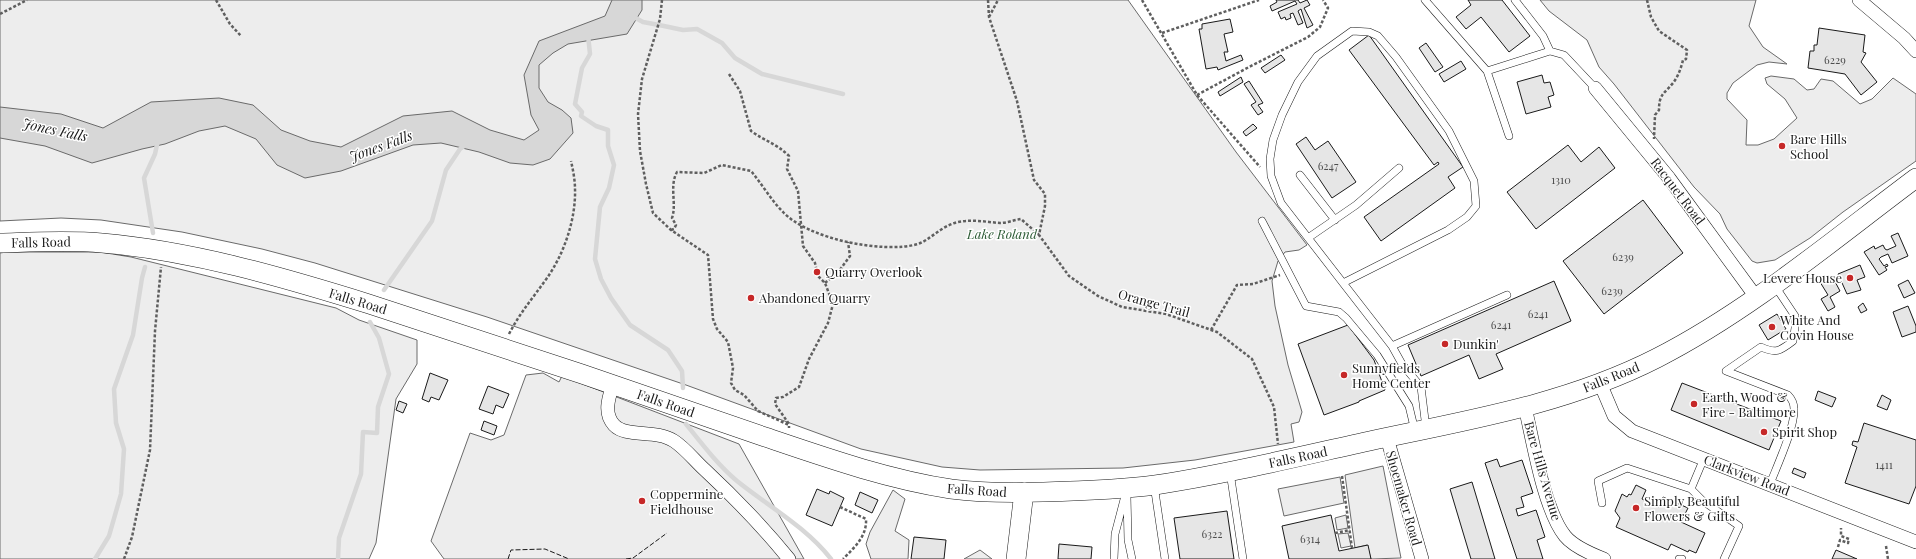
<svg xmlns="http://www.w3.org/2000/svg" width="1916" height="559" font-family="'Playfair Display',serif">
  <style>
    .built { fill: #ededed; stroke: #6a6a6a }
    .water { fill: #d7d7d7; stroke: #6a6a6a }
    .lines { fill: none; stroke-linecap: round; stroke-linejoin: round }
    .stream { stroke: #d7d7d7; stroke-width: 4.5 }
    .building { fill: #e6e6e6; stroke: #1a1a1a }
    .lane-casing { stroke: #1a1a1a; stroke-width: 8 }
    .street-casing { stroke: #1a1a1a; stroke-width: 14 }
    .secondary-casing { stroke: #1a1a1a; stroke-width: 20 }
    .path { stroke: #5f5f5f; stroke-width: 2.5; stroke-dasharray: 3 2; stroke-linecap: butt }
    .lane { stroke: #fff; stroke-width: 7 }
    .street { stroke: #fff; stroke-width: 13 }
    .secondary { stroke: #fff; stroke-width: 19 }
    .fence { stroke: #1a1a1a; stroke-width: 1; stroke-dasharray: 5 2; stroke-linecap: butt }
    .poi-dot { fill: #c62828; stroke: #fff; stroke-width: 1.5 }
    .labels { text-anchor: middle; stroke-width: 3; stroke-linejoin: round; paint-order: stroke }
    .number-label { font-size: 11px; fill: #4d4d4d }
    .poi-label { font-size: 13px; fill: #1a1a1a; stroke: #fff; text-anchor: start }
    .street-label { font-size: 13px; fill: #1a1a1a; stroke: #fff }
    .park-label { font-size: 13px; font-style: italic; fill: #2b5a34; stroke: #fff }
    .water-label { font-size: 14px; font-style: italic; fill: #1a1a1a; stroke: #fff }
  </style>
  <rect width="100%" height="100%" fill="#fff"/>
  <path class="built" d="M0 0H1128L1236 152 1307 245 1299 250 1285 252 1278 261 1272 281 1275 306 1288 365 1302 412 1299 422 1291 424 1294 442 1195 460 1123 468 980 470 942 467 861 449 686 385 487 317 315 263 262 249 182 232 101 220 61 218 0 221Z
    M1540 0H1756L1749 26 1763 47 1787 64 1769 62 1757 65 1733 83 1727 93V99L1747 120 1746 145H1758L1774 139 1797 118 1785 99 1767 84 1765 78 1771 76 1794 79 1807 90 1814 89 1821 79 1833 81 1860 104 1872 99 1893 78 1916 94V161L1843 212 1810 238 1775 260 1757 263 1752 261 1727 229 1720 214 1694 187 1614 84 1599 67 1587 40 1549 11Z
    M7 252H100L131 257 336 308 359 320 417 340V364L396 399 376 543 369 559H0V253Z
    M543 373 559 382 562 376 739 444 804 559H444L431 541 470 433 491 440 504 435 526 375Z
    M1383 466 1401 558 1371 559 1367 545 1355 548 1345 475Z
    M1340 477 1344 503 1284 516 1278 489Z
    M893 490 905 499 895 531 909 540 908 559H871L866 544 870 532Z
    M1346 515 1348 528 1337 530 1335 518Z
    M1348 533 1351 546 1341 548 1338 534Z
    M980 550 992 559H964Z"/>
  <path class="water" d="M612 0H642V10L627 34 568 44 553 53 539 65V88L548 102 562 110 571 118 573 133 550 159 533 165 510 163 479 152 441 143 413 145 341 171 305 178 277 165 256 139 225 126 199 131 165 144 142 149 92 163 45 146 0 138V107L61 114 103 128 151 102 219 98 253 105 281 130 310 141 341 147 403 116 452 111 490 130 524 140 539 130 531 115 524 75 539 41 605 16Z"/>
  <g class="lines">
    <path class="stream" d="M632 16 643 22 659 25 683 30 697 29 722 43 735 58 762 74 843 94
      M588 35 590 54 582 68 575 104 582 112 581 116 596 126 608 130V146L614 165 609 188 600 207 595 259 601 279 611 298 630 325 668 350 682 371 683 388
      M153 233 144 178 155 154 158 140
      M384 290 432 221 446 170 460 149 467 144
      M686 424C702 444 718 465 737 481 768 506 806 527 831 559
      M95 559 109 536 121 494 124 449 116 423 114 389 133 335 142 278 145 267
      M338 559 339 538 361 474 363 432 377 433 378 407 389 374 379 338 370 322"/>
  </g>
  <path class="building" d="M1276 0H1298L1300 3 1307 0 1310 5 1304 8 1313 25 1307 28 1301 9 1298 11 1303 23 1298 25 1293 13 1290 14 1291 18 1286 20 1285 17 1281 19 1278 12 1297 4 1295 1 1272 11 1270 6 1277 2Z
    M1468 0H1502L1530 36 1509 52 1481 17 1466 29 1456 17 1471 5Z
    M1230 19 1233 32 1224 34 1228 52H1224L1226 61 1241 55 1243 60 1218 70 1217 67 1206 69 1199 29H1202V24Z
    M1819 28 1865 35 1863 52 1866 53 1861 62 1877 82 1861 95 1845 74 1808 68 1810 51H1814V45H1817Z
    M1369 35 1463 167 1448 177 1455 188 1381 241 1364 217 1439 164 1438 162 1434 165 1349 50Z
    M1426 43 1443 67 1435 72 1419 48Z
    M1281 55 1285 60 1265 73 1261 68Z
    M1461 61 1466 69 1444 82 1439 74Z
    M1542 75 1544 83 1550 82 1554 95 1548 97 1551 107 1526 114 1517 82Z
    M1241 77 1243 82 1220 96 1218 92Z
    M1249 81 1263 103 1258 105 1263 112 1258 115 1251 105 1256 102 1244 84Z
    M1253 124 1257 128 1246 136 1243 132Z
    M1306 137 1315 150 1328 141 1356 182 1332 198 1296 144Z
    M1568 145 1581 162 1599 147 1615 168 1536 229 1507 192Z
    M1643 200 1683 253 1604 314 1563 261Z
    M1898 233 1908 256 1892 263 1888 254 1881 257 1879 259 1884 266 1887 264 1888 266 1885 267 1887 270 1879 275 1864 252 1874 246 1875 249 1883 245 1885 249 1887 250 1896 246 1891 236Z
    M1860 265 1865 277 1857 280 1861 290 1847 294 1838 274Z
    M1832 276 1840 291 1830 297 1835 307 1828 311 1821 299 1828 295 1820 282Z
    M1908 280 1915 293 1904 298 1898 285Z
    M1554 281 1571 321 1496 354 1503 369 1479 379 1469 355 1421 376 1408 345Z
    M1863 303 1867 310 1861 313 1858 307Z
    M1908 306 1916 326V332L1902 337 1893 312Z
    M1777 314 1786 329 1768 340 1759 325Z
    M1348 325 1374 360 1385 390 1359 401V402L1324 415 1298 344Z
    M430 373 448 380 439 400 431 397 429 402 422 399Z
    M1682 383 1781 421 1769 450 1671 410Z
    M488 386 509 394 503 408 496 405 493 414 479 409Z
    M1818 391 1836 398 1832 407 1815 400Z
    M1882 395 1891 400 1887 410 1877 406Z
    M399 401 407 404 403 413 396 410Z
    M484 421 497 426 494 435 481 430Z
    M1864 423 1916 440V486L1909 504 1845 483 1857 447 1852 445 1853 441 1858 442Z
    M1497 459 1500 467 1522 460 1533 493 1521 497 1524 507 1516 509 1518 516 1536 510 1545 537 1537 540 1543 559H1517L1485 463Z
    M1794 468 1806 473 1804 478 1792 473Z
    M1472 482 1495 559H1471L1450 489Z
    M1636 485 1646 490 1642 499 1659 507 1663 497 1688 508 1681 522 1705 533 1696 553 1689 550 1688 552 1671 544 1668 550 1616 527 1620 518 1615 511 1622 494 1627 497 1629 494 1631 495Z
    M817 489 829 494 830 491 844 498 832 526 806 515Z
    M860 492 878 500 872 513 855 505Z
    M1227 511 1234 559H1180L1174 518Z
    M1331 515 1339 551 1368 545 1371 559H1289L1282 526Z
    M914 537 946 540 944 559H911Z
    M1059 544 1092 547 1091 559H1058Z
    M1836 550 1857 559H1832Z"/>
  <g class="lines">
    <g class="lane-casing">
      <path id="lane" d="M1425 0 1487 71 1509 136
        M1515 0 1543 36 1550 51
        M1352 31 1369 32 1378 36 1396 57 1449 131 1474 181 1476 206 1467 217 1448 230 1343 283 1281 203 1271 176 1270 159 1273 140 1282 115 1298 82 1317 56Z
        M1487 71 1550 51 1564 55 1595 88
        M1300 175 1335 220
        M1262 221 1306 306 1339 312 1346 318 1377 355 1409 406 1415 431
        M1308 238 1356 205 1399 168
        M1343 283 1392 346 1402 364 1421 387 1426 428
        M1392 346 1507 295
        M1230 472 1243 559
        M1770 484C1777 466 1795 427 1794 409 1794 403 1792 399 1788 395L1726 371 1761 347C1776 354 1780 351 1793 341L1795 328V316L1775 286
        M1154 485 1165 559
        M1691 489 1703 501 1739 526 1724 559
        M1127 496 1128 540 1132 559
        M1602 503 1598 481 1627 468 1691 489 1704 458
        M1114 559 1115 534 1127 488
        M1679 559H1682"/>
    </g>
    <g class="street-casing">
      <path id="street" d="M1859 0 1904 38 1916 51
        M1595 88 1669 178 1756 297
        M1600 383 1614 416 1632 431 1916 542
        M613 384C609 397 603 413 614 425 626 438 656 429 674 441 685 448 695 461 705 470 735 498 763 527 789 559
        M1525 407C1533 441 1544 510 1565 536 1574 547 1591 554 1604 559
        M1387 438 1422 559"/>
    </g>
    <g class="secondary-casing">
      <path id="secondary" d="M0 243C34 242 68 240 102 243 193 251 282 277 369 304 440 327 511 350 582 374 643 395 704 416 765 437 827 458 887 479 951 489 981 493 1012 493 1043 492 1080 491 1118 490 1155 485 1228 474 1301 456 1374 440 1470 420 1569 403 1657 358 1749 311 1833 240 1916 178
        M1016 559 1024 492"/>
    </g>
    <path class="path" d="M216 0 230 24 241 36
      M662 0 660 19 642 79 638 114 640 151 646 184 653 213 671 230 708 255 713 319 717 329 728 342 733 368 731 383 735 390 744 395 758 411 789 425V428
      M988 0 989 17 1017 101 1034 180 1045 194V206L1039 235 1069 276 1098 296 1122 307 1166 314 1217 332 1252 359 1274 407 1278 444
      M1142 0 1197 95 1260 167
      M1647 0 1651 17 1659 31 1687 50 1686 59 1683 60C1681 68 1678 77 1673 83 1664 94 1659 94 1659 110L1655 115 1654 139
      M0 14 27 0
      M989 17 998 0
      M1162 33 1259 0
      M729 74 740 91 751 131C765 141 777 144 789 156L787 169 798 191 803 246 815 263 818 276 825 283 833 304 828 323 809 359 799 387 783 397 776 398 775 404 789 424
      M1197 95 1249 67 1308 37 1320 27 1328 8 1323 0
      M671 230 674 229 676 225 672 218C677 204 669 186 677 172L704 173 722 165 751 171C762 184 771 200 783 212 808 239 883 254 918 244 930 240 941 226 958 222 972 219 986 222 1000 223 1007 223 1014 220 1021 219L1039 235
      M825 283 839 271 850 256 848 242
      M1211 330 1237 285 1253 284 1280 275
      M509 334C521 311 533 298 547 278 564 254 576 219 575 189 575 180 573 170 571 161
      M1342 476 1352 548
      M840 507 866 519C867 536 855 547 843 559
      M1335 533 1350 530
      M1886 546 1888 559
      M1838 547 1840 540 1848 543 1849 539 1841 536V528
      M124 559 132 537 150 450 155 331 161 267"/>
    <use href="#lane" class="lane"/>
    <use href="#street" class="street"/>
    <use href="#secondary" class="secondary"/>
    <path class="fence" d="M508 559 511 550 545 549 569 559
      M626 559 633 558 667 533"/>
  </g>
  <g class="poi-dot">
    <circle cx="1782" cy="146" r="4"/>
    <circle cx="817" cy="272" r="4"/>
    <circle cx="1850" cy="278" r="4"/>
    <circle cx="751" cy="298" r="4"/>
    <circle cx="1772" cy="327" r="4"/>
    <circle cx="1445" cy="344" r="4"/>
    <circle cx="1344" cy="375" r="4"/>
    <circle cx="1694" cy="404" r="4"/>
    <circle cx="1764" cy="432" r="4"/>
    <circle cx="642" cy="501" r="4"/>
    <circle cx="1636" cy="508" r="4"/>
  </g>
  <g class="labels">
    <g class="number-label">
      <text x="1835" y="64">6229</text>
      <text x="1328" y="170">6247</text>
      <text x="1561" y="184">1310</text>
      <text x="1623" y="261">6239</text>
      <text x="1612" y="295">6239</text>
      <text x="1538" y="318">6241</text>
      <text x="1501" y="329">6241</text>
      <text x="1884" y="469">1411</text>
      <text x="1212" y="538">6322</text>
      <text x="1310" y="543">6314</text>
    </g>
    <g class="poi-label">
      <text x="1790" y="144">Bare Hills<tspan x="1790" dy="15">School</tspan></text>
      <text x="825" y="277">Quarry Overlook</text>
      <text x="1842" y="283" text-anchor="end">Levere House</text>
      <text x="759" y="303">Abandoned Quarry</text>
      <text x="1780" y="325">White And<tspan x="1780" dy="15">Covin House</tspan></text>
      <text x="1453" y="349">Dunkin'</text>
      <text x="1352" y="373">Sunnyfields<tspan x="1352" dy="15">Home Center</tspan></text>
      <text x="1702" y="402">Earth, Wood &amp;<tspan x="1702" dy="15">Fire - Baltimore</tspan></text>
      <text x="1772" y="437">Spirit Shop</text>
      <text x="650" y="499">Coppermine<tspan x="650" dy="15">Fieldhouse</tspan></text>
      <text x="1644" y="506">Simply Beautiful<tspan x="1644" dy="15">Flowers &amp; Gifts</tspan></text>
    </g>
    <g class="street-label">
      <text transform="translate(1678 191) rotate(53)" y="5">Racquet Road</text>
      <text transform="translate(41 242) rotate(-1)" y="5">Falls Road</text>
      <text transform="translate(358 301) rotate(17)" y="5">Falls Road</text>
      <text transform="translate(1154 303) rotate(15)" y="5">Orange Trail</text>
      <text transform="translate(1611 377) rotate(-22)" y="5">Falls Road</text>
      <text transform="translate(666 403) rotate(19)" y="5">Falls Road</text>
      <text transform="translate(1298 457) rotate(-12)" y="5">Falls Road</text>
      <text transform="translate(1543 471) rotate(74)" y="5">Bare Hills Avenue</text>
      <text transform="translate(1747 475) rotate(21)" y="5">Clarkview Road</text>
      <text transform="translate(977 490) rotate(4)" y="5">Falls Road</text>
      <text transform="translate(1404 498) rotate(74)" y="5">Shoemaker Road</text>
    </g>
    <g class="park-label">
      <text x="1002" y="239">Lake Roland</text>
    </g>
    <g class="water-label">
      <text transform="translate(55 130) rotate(12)" y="5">Jones Falls</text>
      <text transform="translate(381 146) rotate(-20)" y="5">Jones Falls</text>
    </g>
  </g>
</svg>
